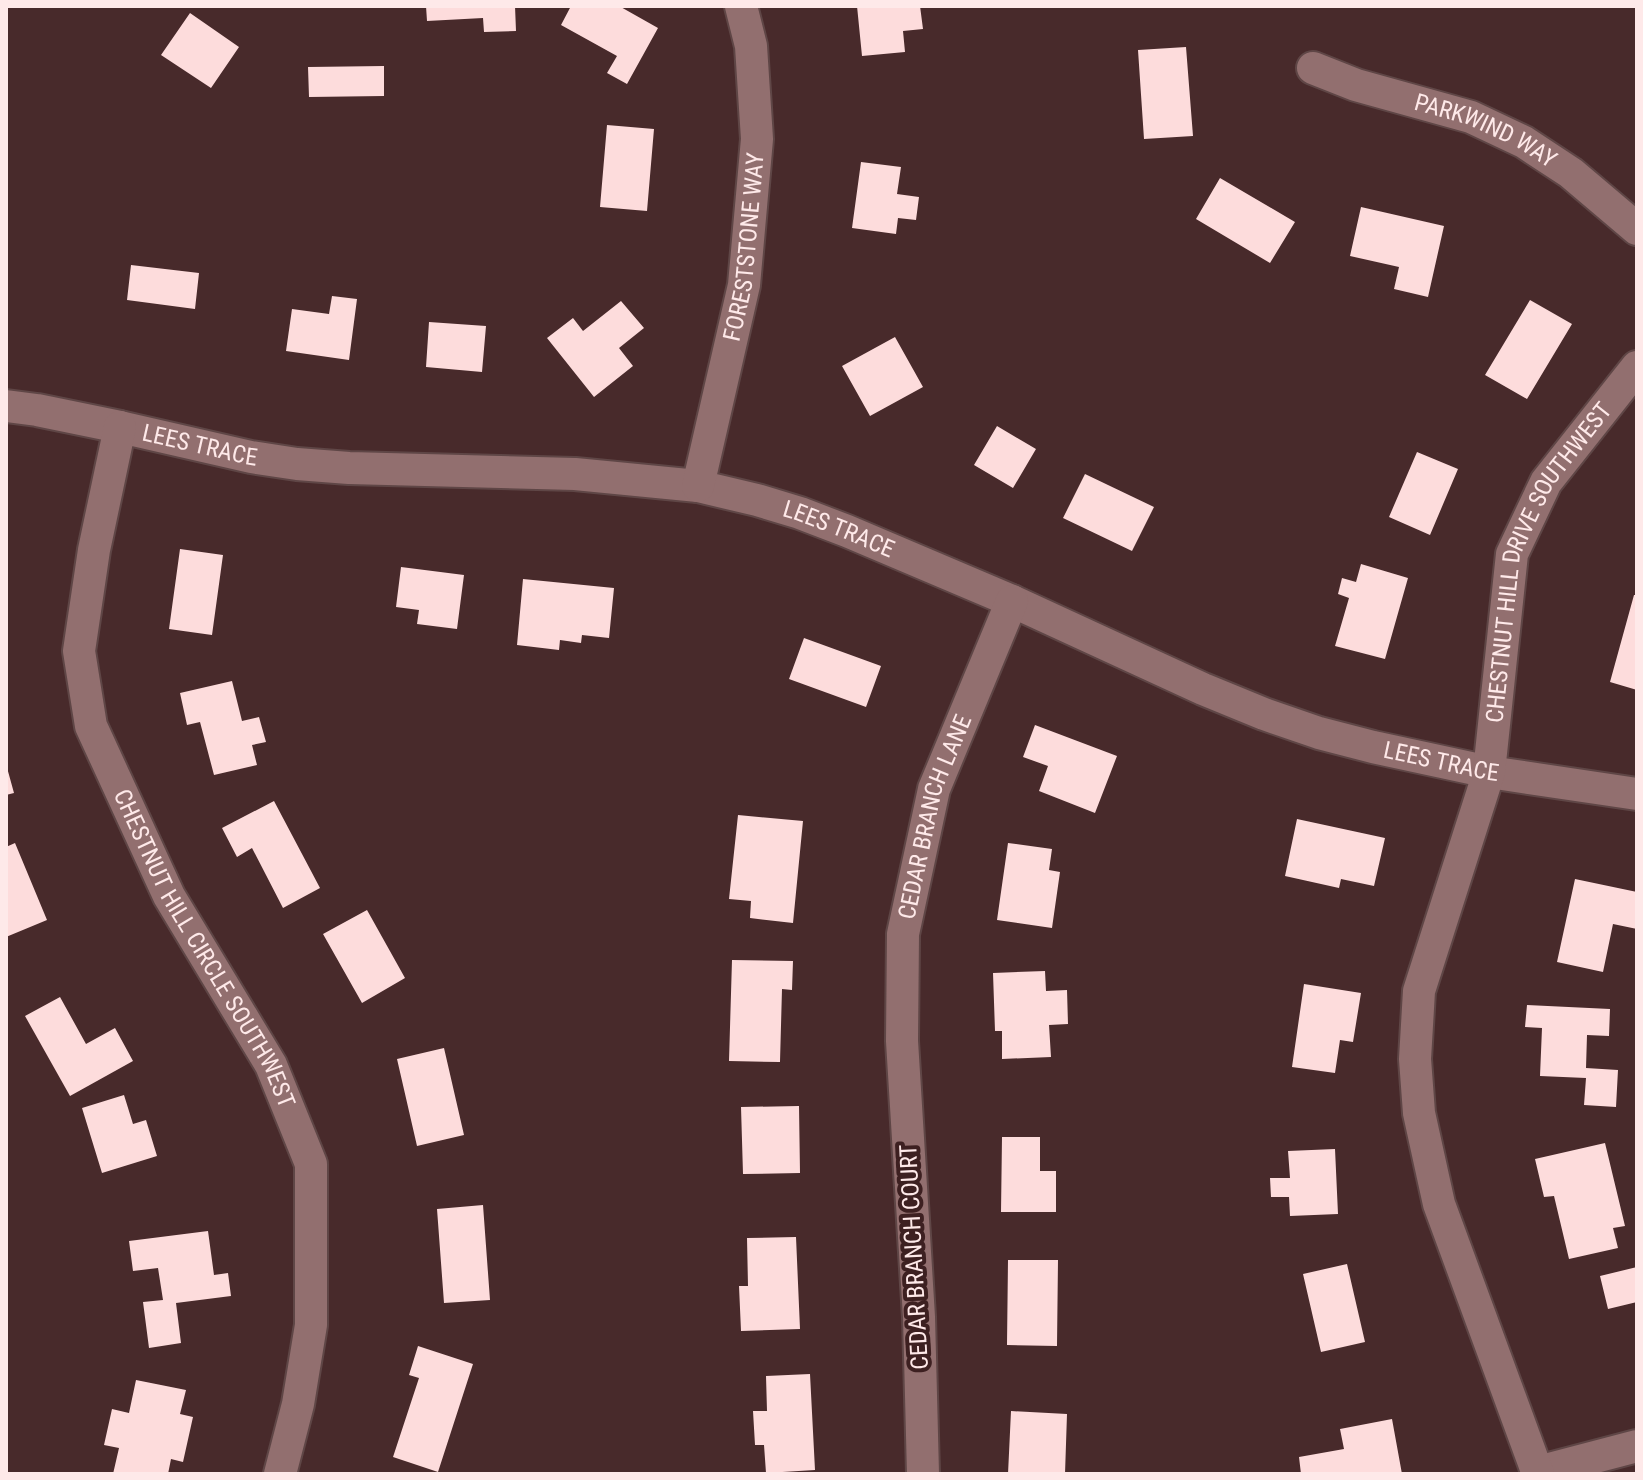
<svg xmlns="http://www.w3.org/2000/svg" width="1643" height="1480" font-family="'Roboto Condensed',sans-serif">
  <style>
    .building { fill: #fddcdc }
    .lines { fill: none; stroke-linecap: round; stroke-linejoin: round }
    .street-casing { stroke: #5f4646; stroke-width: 36 }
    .street { stroke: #926f6f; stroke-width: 32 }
    .labels { text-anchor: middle; stroke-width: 8; stroke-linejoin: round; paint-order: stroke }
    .street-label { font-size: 24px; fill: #fee9e9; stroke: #3d2021 }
  </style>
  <rect width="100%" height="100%" fill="#482a2b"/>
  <path class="building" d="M426 6H515L516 31 484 32 483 18 427 21Z
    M571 6H619L658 28 627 84 607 73 617 56 561 25Z
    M857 6H920L923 29 903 31 905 52 862 56Z
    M190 13 239 47 211 88 161 55Z
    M1186 47 1193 136 1144 139 1138 50Z
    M384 66V96L309 97 308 67Z
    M607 125 654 129 647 211 600 207Z
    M861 162 901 167 897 194 919 197 916 220 898 218 896 234 852 228Z
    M1220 178 1295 222 1270 263 1196 219Z
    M1361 207 1444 226 1428 297 1394 289 1399 267 1350 256Z
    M131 265 199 273 195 309 127 300Z
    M332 296 357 299 349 360 286 351 292 309 329 314Z
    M1530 300 1572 324 1527 399 1485 375Z
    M621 301 644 328 619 348 633 366 594 397 547 338 573 318 583 331Z
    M429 322 486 326 482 372 426 367Z
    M895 337 923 387 870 416 842 366Z
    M997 426 1036 449 1013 488 974 465Z
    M1417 452 1458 469 1430 535 1389 517Z
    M1085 474 1154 507 1132 551 1063 518Z
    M180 549 223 555 212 635 169 629Z
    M1361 564 1408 578 1385 659 1335 646 1349 598 1338 594 1342 578 1356 582Z
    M401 567 464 575 457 629 417 624 419 610 396 607Z
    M523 579 614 588 609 638 582 635 581 643 560 640 559 650 517 645Z
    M1634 595H1637V690L1610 682Z
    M804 638 881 666 866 707 789 679Z
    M232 681 242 721 259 717 266 742 252 745 257 765 214 775 200 722 187 725 180 693Z
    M1035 725 1117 756 1095 813 1039 791 1048 766 1023 757Z
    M6 764 14 793 6 795Z
    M274 801 320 888 283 908 252 848 237 857 222 828Z
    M738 815 803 821 793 923 750 918 751 901 729 899Z
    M1297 819 1385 838 1374 886 1341 879 1339 888 1285 876Z
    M15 843 47 920 6 937V847Z
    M1008 843 1052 849 1049 870 1060 872 1052 928 997 920Z
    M1575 879 1637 892V929L1613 924 1603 972 1557 962Z
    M367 910 405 978 362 1003 323 934Z
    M732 960 793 961 792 990 782 989 780 1062 729 1061Z
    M1045 971 1046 991 1067 990 1068 1024 1049 1025 1051 1057 1002 1059V1031H995L993 973Z
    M1304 984 1361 993 1353 1042 1340 1040 1335 1073 1292 1067Z
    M60 997 86 1044 115 1028 133 1061 70 1096 25 1016Z
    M1527 1005 1610 1009 1609 1036 1587 1035 1586 1068 1618 1070 1616 1107 1584 1105 1586 1078 1540 1076 1542 1028 1525 1027Z
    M444 1048 464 1135 417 1146 397 1059Z
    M124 1095 133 1124 146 1120 157 1156 102 1173 82 1108Z
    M799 1106 800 1173 743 1174 741 1107Z
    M1002 1137H1040V1171H1056V1212H1001Z
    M1605 1143 1625 1226 1613 1228 1618 1248 1569 1259 1554 1196 1544 1197 1535 1159Z
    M1335 1149 1338 1214 1290 1216 1289 1197H1271L1270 1178H1290L1288 1151Z
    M483 1205 490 1300 444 1303 437 1209Z
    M208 1231 214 1275 228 1273 231 1296 176 1303 181 1343 149 1348 143 1302 163 1300 158 1268 133 1271 129 1241Z
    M796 1237 800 1329 741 1331 739 1286H748L747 1238Z
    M1008 1260H1058L1057 1346 1007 1345Z
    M1347 1264 1365 1342 1321 1352 1303 1274Z
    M1637 1267V1302L1608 1309 1600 1276Z
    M418 1346 473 1364 438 1472 393 1457 419 1378 409 1375Z
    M810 1374 815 1470 766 1473 764 1445H755L753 1411H767L766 1376Z
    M136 1380 186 1390 180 1414 193 1417 183 1462 171 1459 168 1474H113L119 1448 104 1445 112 1409 129 1413Z
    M1011 1411 1067 1414 1065 1474H1008Z
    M1392 1419 1402 1474H1301L1299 1457 1344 1449 1340 1429Z"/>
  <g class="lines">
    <g class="street-casing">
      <g id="street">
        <path id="s1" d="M1313 68 1356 85 1471 117 1524 142 1571 173 1637 229"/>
        <path id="s2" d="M6 406 37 410 120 427 251 457 297 464 349 468 575 474 698 486 757 500 800 513 847 531 1012 601 1203 689 1264 714 1319 733 1373 747 1489 772 1637 794"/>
        <path id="s3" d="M120 427 94 550 79 651 91 726 169 896 271 1065 311 1164V1325L298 1404 280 1474"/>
        <path id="s4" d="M698 486 744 285 757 139 751 46 741 6"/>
        <path d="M1538 1472 1637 1446"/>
        <path id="s5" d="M923 1474 919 1317 902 1041 903 934 934 789 1012 601"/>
        <path id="s6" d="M1538 1474 1439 1204 1419 1113 1415 1059 1419 991 1489 772 1512 554 1546 482 1637 367"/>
      </g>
    </g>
    <use href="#street" class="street"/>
  </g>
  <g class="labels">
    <g class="street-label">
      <text dy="8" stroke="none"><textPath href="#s1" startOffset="184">PARKWIND WAY</textPath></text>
      <text dy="8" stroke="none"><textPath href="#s4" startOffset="244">FORESTSTONE WAY</textPath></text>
      <text dy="8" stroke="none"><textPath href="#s2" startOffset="198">LEES TRACE</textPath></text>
      <text dy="8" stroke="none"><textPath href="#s2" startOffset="846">LEES TRACE</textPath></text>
      <text dy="8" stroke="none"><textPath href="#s6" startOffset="956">CHESTNUT HILL DRIVE SOUTHWEST</textPath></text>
      <text dy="8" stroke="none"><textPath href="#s2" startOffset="1494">LEES TRACE</textPath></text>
      <text dy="8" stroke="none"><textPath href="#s5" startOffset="662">CEDAR BRANCH LANE</textPath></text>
      <text dy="8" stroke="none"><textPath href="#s3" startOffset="554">CHESTNUT HILL CIRCLE SOUTHWEST</textPath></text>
      <text transform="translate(914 1257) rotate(-93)" y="8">CEDAR BRANCH COURT</text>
    </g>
  </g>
  <rect width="1643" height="1480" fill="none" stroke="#fee9e9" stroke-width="16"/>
</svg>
